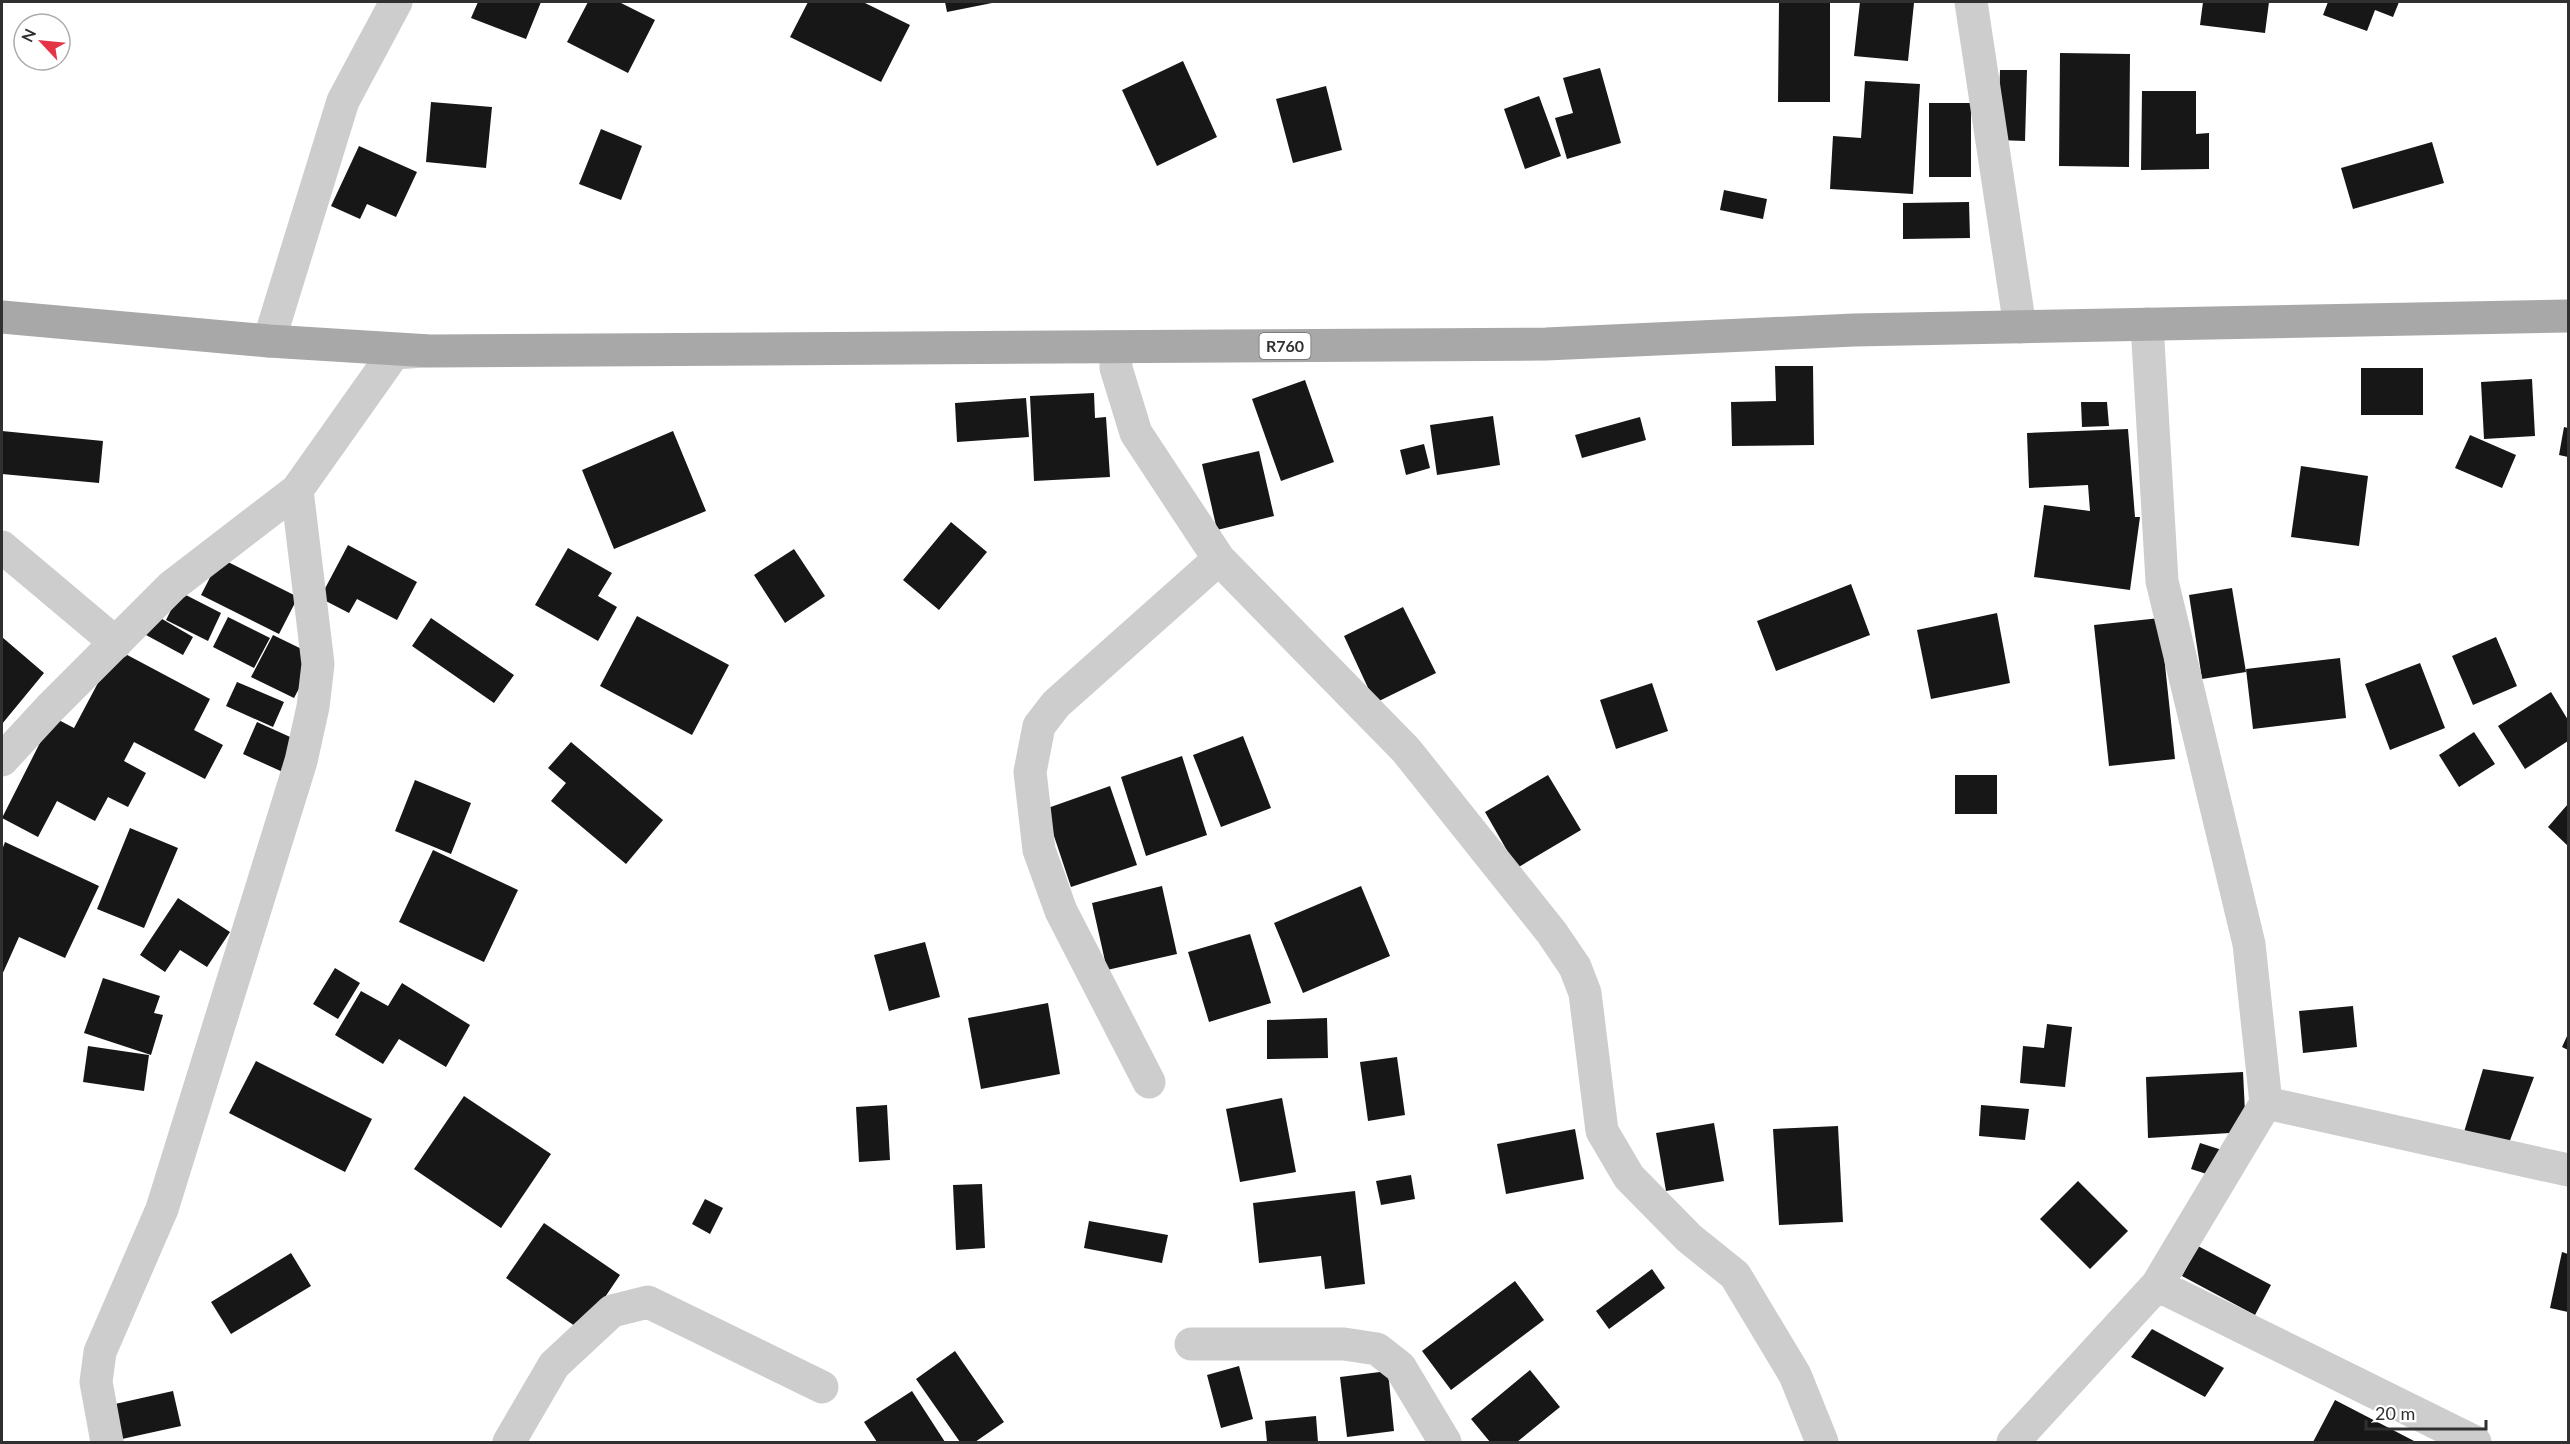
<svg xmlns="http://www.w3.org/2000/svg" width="2570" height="1444" font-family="Lato,sans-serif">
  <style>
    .building { fill: #171717 }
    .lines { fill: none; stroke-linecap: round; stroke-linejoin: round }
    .street { stroke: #cdcdcd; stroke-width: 33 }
    .primary { stroke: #a8a8a8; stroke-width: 33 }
    .labels { text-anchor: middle; stroke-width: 6; stroke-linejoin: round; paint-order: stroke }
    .shield { fill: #fff; stroke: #6e6e6e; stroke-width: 1.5 }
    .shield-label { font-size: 16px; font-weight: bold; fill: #303030 }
  </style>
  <rect width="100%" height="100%" fill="#fff"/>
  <path class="building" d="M478 2H541L526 39 471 18Z
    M588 2H619L655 20 628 73 567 42Z
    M808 2H863L910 25 881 82 790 37Z
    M945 2H992V3L947 12Z
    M1779 2H1830V102H1778Z
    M1860 2 1914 3 1908 61 1854 56Z
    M2203 2H2269L2265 33 2200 25Z
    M2328 2H2399L2393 17 2375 10 2367 31 2323 15Z
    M2060 53 2130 54 2129 167 2059 166Z
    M1183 61 1217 137 1157 166 1122 90Z
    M1600 68 1621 143 1567 159 1555 118 1573 113 1563 78Z
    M2000 70H2027L2025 141 1998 140Z
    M1865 81 1920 84 1913 194 1830 189 1833 136 1861 138Z
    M1326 86 1342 150 1293 163 1276 99Z
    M2142 91H2196V134L2209 133V169L2141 170Z
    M1539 96 1561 156 1525 169 1504 109Z
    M431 102 492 107 486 168 426 162Z
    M1929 103H1971V177H1929Z
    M601 129 642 146 621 200 579 184Z
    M2432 142 2444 183 2353 209 2341 168Z
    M359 146 417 172 396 217 367 204 360 219 331 206Z
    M1724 190 1767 199 1763 219 1720 210Z
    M1969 202 1970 238 1903 239V203Z
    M1775 366H1813L1814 445 1732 446 1731 402 1776 401Z
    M2361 368H2423V415H2361Z
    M2532 379 2535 436 2484 439 2481 382Z
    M1305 380 1334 462 1281 481 1252 399Z
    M1094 393 1095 418 1106 417 1110 477 1034 481 1030 396Z
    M1026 398 1029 437 957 442 955 403Z
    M2081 402H2107L2109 426 2082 427Z
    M1493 416 1500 465 1437 475 1430 425Z
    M1640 417 1646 440 1582 458 1575 435Z
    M2564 427 2568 428V457L2559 455Z
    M2128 429 2135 517H2140L2130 590 2034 577 2044 505 2090 511 2088 485 2029 488 2027 433Z
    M2 431 103 441 99 483 2 474Z
    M673 431 706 511 614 549 582 470Z
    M2470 435 2516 455 2502 488 2455 468Z
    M1424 444 1430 468 1406 475 1400 450Z
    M1259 451 1274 516 1217 530 1202 464Z
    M2301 466 2368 476 2359 546 2291 537Z
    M951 522 987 552 939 610 903 580Z
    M348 545 417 582 397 620 357 599 349 613 320 598Z
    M568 548 612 573 598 596 617 607 598 641 535 605Z
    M794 549 825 596 785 623 754 575Z
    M220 558 298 597 279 634 201 595Z
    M1851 584 1870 635 1776 671 1757 621Z
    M2232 588 2246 672 2202 679 2189 595Z
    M180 592 221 613 208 641 166 620Z
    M1403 607 1436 673 1375 703 1344 636Z
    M1997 613 2010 683 1931 699 1917 630Z
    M157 616 193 637 183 655 146 635Z
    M637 616 729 665 692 735 600 686Z
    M228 617 270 638 254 668 213 647Z
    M431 618 514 675 494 703 412 646Z
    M2160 618 2175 759 2109 766 2094 625Z
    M273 635 316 656 294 698 251 677Z
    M2 637 44 673 2 724Z
    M2496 637 2517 686 2473 705 2452 656Z
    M116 649 210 699 194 730 223 745 205 779 134 742 124 761 146 773 128 807 108 797 95 821 57 801 38 837 2 818 53 717 74 728Z
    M2340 658 2346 718 2253 729 2246 669Z
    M2420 663 2445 728 2390 750 2365 684Z
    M237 682 284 702 273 727 226 706Z
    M1652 683 1668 731 1616 749 1600 700Z
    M2551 692 2568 720V741L2525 769 2498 726Z
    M257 722 299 741 285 773 243 754Z
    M2474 732 2495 764 2459 787 2439 755Z
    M1243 736 1271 808 1221 827 1193 755Z
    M571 742 663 820 626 864 551 801 566 783 548 768Z
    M1182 756 1207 835 1146 856 1121 777Z
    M1548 775 1581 830 1517 868 1485 812Z
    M1955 775H1997V814H1955Z
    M415 780 471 803 451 854 395 831Z
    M1110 786 1137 865 1071 887 1045 809Z
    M2568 804V846L2548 827Z
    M130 828 178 848 144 928 97 909Z
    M5 842 99 886 65 958 19 937 2 975V850Z
    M433 850 518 890 484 962 399 922Z
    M1162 886 1177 954 1107 970 1092 903Z
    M1361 886 1390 956 1303 993 1274 923Z
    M178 898 230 932 207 967 180 950 165 972 140 955Z
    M1250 934 1271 1003 1209 1022 1188 952Z
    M925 942 940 997 889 1011 874 955Z
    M335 968 360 983 338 1019 313 1004Z
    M103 978 160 996 154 1013 163 1015 151 1055 84 1033Z
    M402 983 470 1025 446 1067 399 1039 383 1064 335 1035 361 991 388 1006Z
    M1048 1003 1060 1074 981 1089 968 1018Z
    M2353 1006 2357 1047 2303 1053 2299 1011Z
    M1327 1018 1328 1058 1267 1059V1020Z
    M2047 1024 2072 1027 2065 1087 2020 1083 2023 1046 2044 1048Z
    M2568 1034V1050L2562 1047Z
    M88 1046 149 1055 144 1091 83 1082Z
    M1397 1057 1405 1115 1368 1121 1360 1062Z
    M256 1061 372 1119 345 1172 229 1113Z
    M2483 1069 2534 1077 2509 1143 2464 1132Z
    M2243 1072 2246 1132 2148 1138 2146 1077Z
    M464 1096 551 1154 501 1228 414 1169Z
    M1282 1098 1296 1172 1240 1182 1226 1109Z
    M887 1105 890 1160 859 1162 856 1107Z
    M1981 1105 2029 1109 2025 1140 1979 1136Z
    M1714 1123 1724 1181 1666 1191 1656 1133Z
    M1838 1126 1843 1222 1779 1225 1773 1129Z
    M1575 1129 1584 1179 1506 1194 1497 1144Z
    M2200 1143 2222 1150 2213 1176 2191 1169Z
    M1411 1175 1415 1199 1381 1205 1376 1181Z
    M2078 1181 2128 1231 2090 1269 2040 1219Z
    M982 1184 985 1248 956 1250 953 1185Z
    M1355 1191 1365 1284 1325 1289 1321 1256 1259 1263 1253 1203Z
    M705 1199 723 1208 710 1234 692 1224Z
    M1089 1221 1168 1235 1162 1263 1084 1248Z
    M544 1223 620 1275 582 1331 506 1278Z
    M2198 1246 2271 1285 2255 1315 2182 1276Z
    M2562 1252 2568 1254V1312L2550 1308Z
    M291 1253 311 1286 231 1334 211 1302Z
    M1652 1269 1665 1288 1609 1329 1596 1311Z
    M1515 1281 1544 1320 1451 1390 1422 1351Z
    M2152 1329 2224 1368 2205 1397 2131 1357Z
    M955 1351 1004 1422 975 1442H960L916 1379Z
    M1239 1366 1253 1419 1221 1428 1207 1375Z
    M1530 1370 1560 1407 1517 1442H1490L1471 1419Z
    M1388 1371 1394 1431 1347 1437 1340 1377Z
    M173 1391 181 1426 122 1439 115 1404Z
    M912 1391 945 1442H877L864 1422Z
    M2335 1400 2416 1442H2313Z
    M1316 1416 1318 1442H1267L1265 1421Z"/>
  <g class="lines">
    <path class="street" d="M1971 2 2020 327
      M269 341 343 101 396 2
      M1116 348V368L1136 433 1219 559 1406 750 1552 933 1575 967 1585 993 1602 1131 1629 1177 1689 1238 1735 1275 1795 1375 1822 1442
      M2 547 116 643
      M2 760 50 708 172 586 297 490 394 353 425 351
      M1149 1082 1061 911 1039 850 1030 772 1039 726 1056 704 1219 559
      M2266 1103 2568 1170
      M2157 1285 2475 1442
      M1191 1344H1344L1377 1349 1400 1367 1445 1442
      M107 1442 96 1382 100 1352 162 1209 301 761 313 707 318 664 297 490
      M509 1442 554 1365 612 1311 648 1302 822 1387
      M2013 1442 2157 1285 2266 1103 2249 944 2162 581 2147 324"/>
    <path class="primary" d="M2 317 269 341 430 351 1546 344 1854 330 2568 316"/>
  </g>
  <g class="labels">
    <rect class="shield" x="1259.5" y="333" width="51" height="26" rx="4.5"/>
    <g class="shield-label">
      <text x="1285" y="352">R760</text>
    </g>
  </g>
  <rect width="2570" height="1444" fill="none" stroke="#303030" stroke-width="6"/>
  <g transform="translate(42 42) rotate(296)"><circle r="28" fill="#ffffff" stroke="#acacac" stroke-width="1.5"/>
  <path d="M0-4.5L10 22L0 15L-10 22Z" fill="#e43446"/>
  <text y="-9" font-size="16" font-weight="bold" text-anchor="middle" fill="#303030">N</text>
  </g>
  <path d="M2366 1420v9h120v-9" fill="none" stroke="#303030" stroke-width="3"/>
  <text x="2375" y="1420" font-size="18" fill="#303030" stroke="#ffffff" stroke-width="4.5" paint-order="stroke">20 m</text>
</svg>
